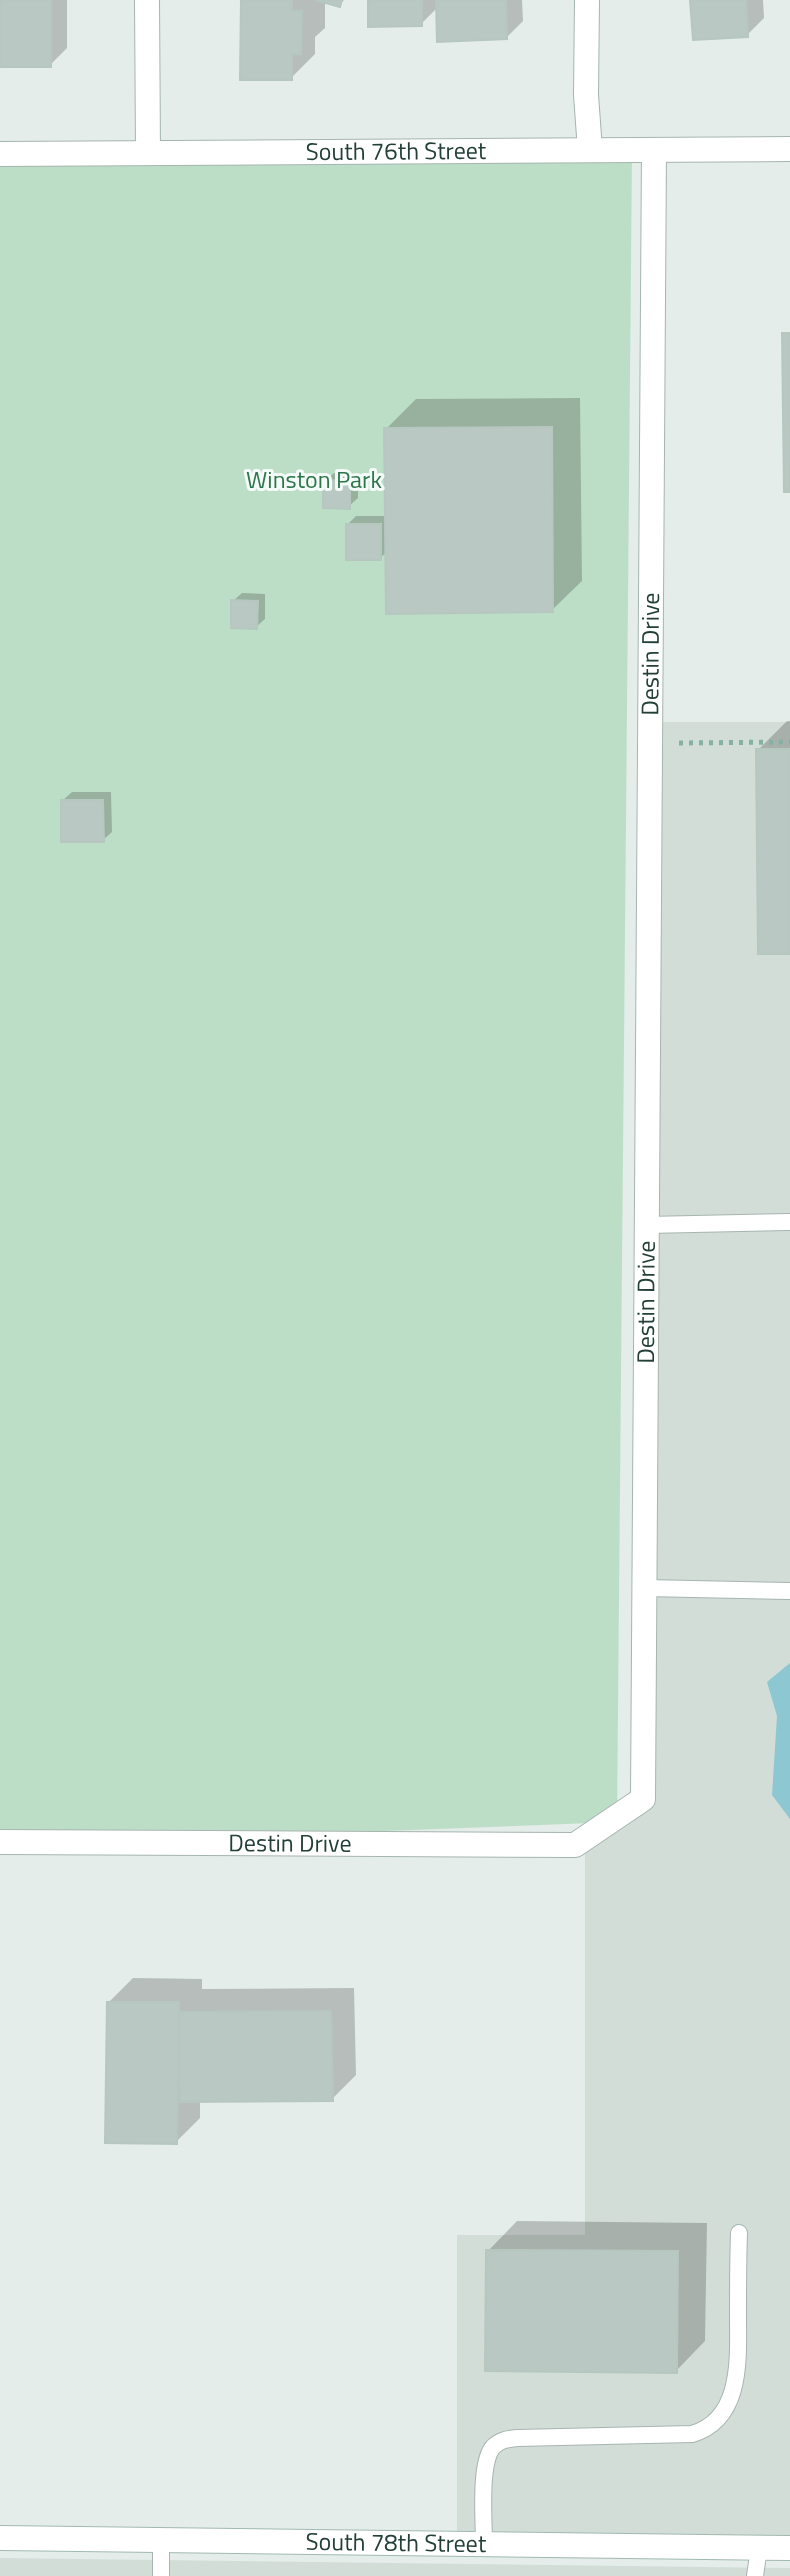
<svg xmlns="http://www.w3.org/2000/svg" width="790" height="2576" font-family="'Titillium Web',sans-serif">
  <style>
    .built { fill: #d2ddd8 }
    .green { fill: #bddec6 }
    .water { fill: #8cc7d2 }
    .shadow { fill: #0003 }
    .building { fill: #b9c8c2; stroke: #b6c7c0; stroke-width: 2 }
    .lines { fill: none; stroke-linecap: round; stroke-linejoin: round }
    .lane-casing { stroke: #a6b5b0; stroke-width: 18 }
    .street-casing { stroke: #a6b5b0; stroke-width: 26 }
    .secondary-casing { stroke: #a2b9b1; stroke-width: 26 }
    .path { stroke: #84b1a3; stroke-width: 5; stroke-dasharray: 4 6; stroke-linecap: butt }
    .lane { stroke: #fff; stroke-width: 16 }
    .street { stroke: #fff; stroke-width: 24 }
    .secondary { stroke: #fff; stroke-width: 24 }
    .labels { text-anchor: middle; stroke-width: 6; stroke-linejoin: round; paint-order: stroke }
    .street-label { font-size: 24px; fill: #233f38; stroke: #f4faf7 }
    .park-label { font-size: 24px; fill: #2d764a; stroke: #f4faf7 }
  </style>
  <rect width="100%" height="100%" fill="#e4ede9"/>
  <path class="built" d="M659 722H790V2537L457 2532V2235H585V1850L654 1800Z
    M0 2558 790 2568V2576H0Z"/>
  <path class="green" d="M0 147 632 155 617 1822 0 1846Z"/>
  <path class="water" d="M790 1663V1819L772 1795 777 1716 767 1682Z"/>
  <path class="shadow" d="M0 0H67V48L50 65H0Z
    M243 0H344L339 5 325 1V28L315 37V54L291 78Z
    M370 0H522L523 21 506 38 438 7 421 24Z
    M692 0H763L764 18 747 35Z
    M580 398 582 581 552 610 388 551 380 558 348 524 356 516H387L386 429 416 399Z
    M334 473H358V498L349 506 325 481Z
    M242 593 265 594V619L256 627 233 601Z
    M787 721H790V952L758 750Z
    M72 792H111L112 832 103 840 63 800Z
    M133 1978 202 1979V1989L354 1988 356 2075 332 2099 200 2100V2118L176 2142 109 2002Z
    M517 2221 707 2223 705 2341 676 2371 488 2251Z"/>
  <path class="building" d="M0 0H51V67H0Z
    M241 0H292V11H302L301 54H292V80H240Z
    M315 0H342L340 7Z
    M368 0H422V26L368 27Z
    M436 0H506L507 39 437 42Z
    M690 0H746L748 37 693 40Z
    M782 333H790V492H784Z
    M552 427 553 612 386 614 384 428Z
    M323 480 350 481V509L323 508Z
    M346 524H381V560H346Z
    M231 600 258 601 257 629 231 628Z
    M756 749H790V954H758Z
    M61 800H103L104 842H61Z
    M107 2002H179L177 2144 105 2143Z
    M331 2011 333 2101 180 2102 179 2012Z
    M486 2250 678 2251 677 2373 485 2371Z"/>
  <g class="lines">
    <g class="lane-casing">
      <path id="lane" d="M647 1225 790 1222
        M645 1588 790 1591
        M484 2544C484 2522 479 2463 493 2447 500 2440 507 2439 517 2438L692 2434C743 2419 738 2358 738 2315 738 2288 738 2260 739 2233
        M161 2576V2540
        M755 2576 759 2548"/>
    </g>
    <g class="street-casing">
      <g id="street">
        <path d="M147 0 148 151"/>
        <path d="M587 0 586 95 590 150"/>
        <path id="s1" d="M0 154 790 149"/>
        <path id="s2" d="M0 1842 575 1845 643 1799 654 150"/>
      </g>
    </g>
    <g class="secondary-casing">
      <g id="secondary">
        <path id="s3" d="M0 2538 790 2548"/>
      </g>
    </g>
    <path class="path" d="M679 743 790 742"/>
    <use href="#lane" class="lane"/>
    <use href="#street" class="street"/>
    <use href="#secondary" class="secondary"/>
  </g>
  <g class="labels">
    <g class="street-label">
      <text dy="8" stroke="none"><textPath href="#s1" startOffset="396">South 76th Street</textPath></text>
      <text dy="8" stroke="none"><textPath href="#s2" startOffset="1802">Destin Drive</textPath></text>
      <text dy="8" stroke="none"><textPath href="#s2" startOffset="1154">Destin Drive</textPath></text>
      <text dy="8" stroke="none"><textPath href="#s2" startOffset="290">Destin Drive</textPath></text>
      <text dy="8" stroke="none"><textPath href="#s3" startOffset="396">South 78th Street</textPath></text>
    </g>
    <g class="park-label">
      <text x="314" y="488">Winston Park</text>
    </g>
  </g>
</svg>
